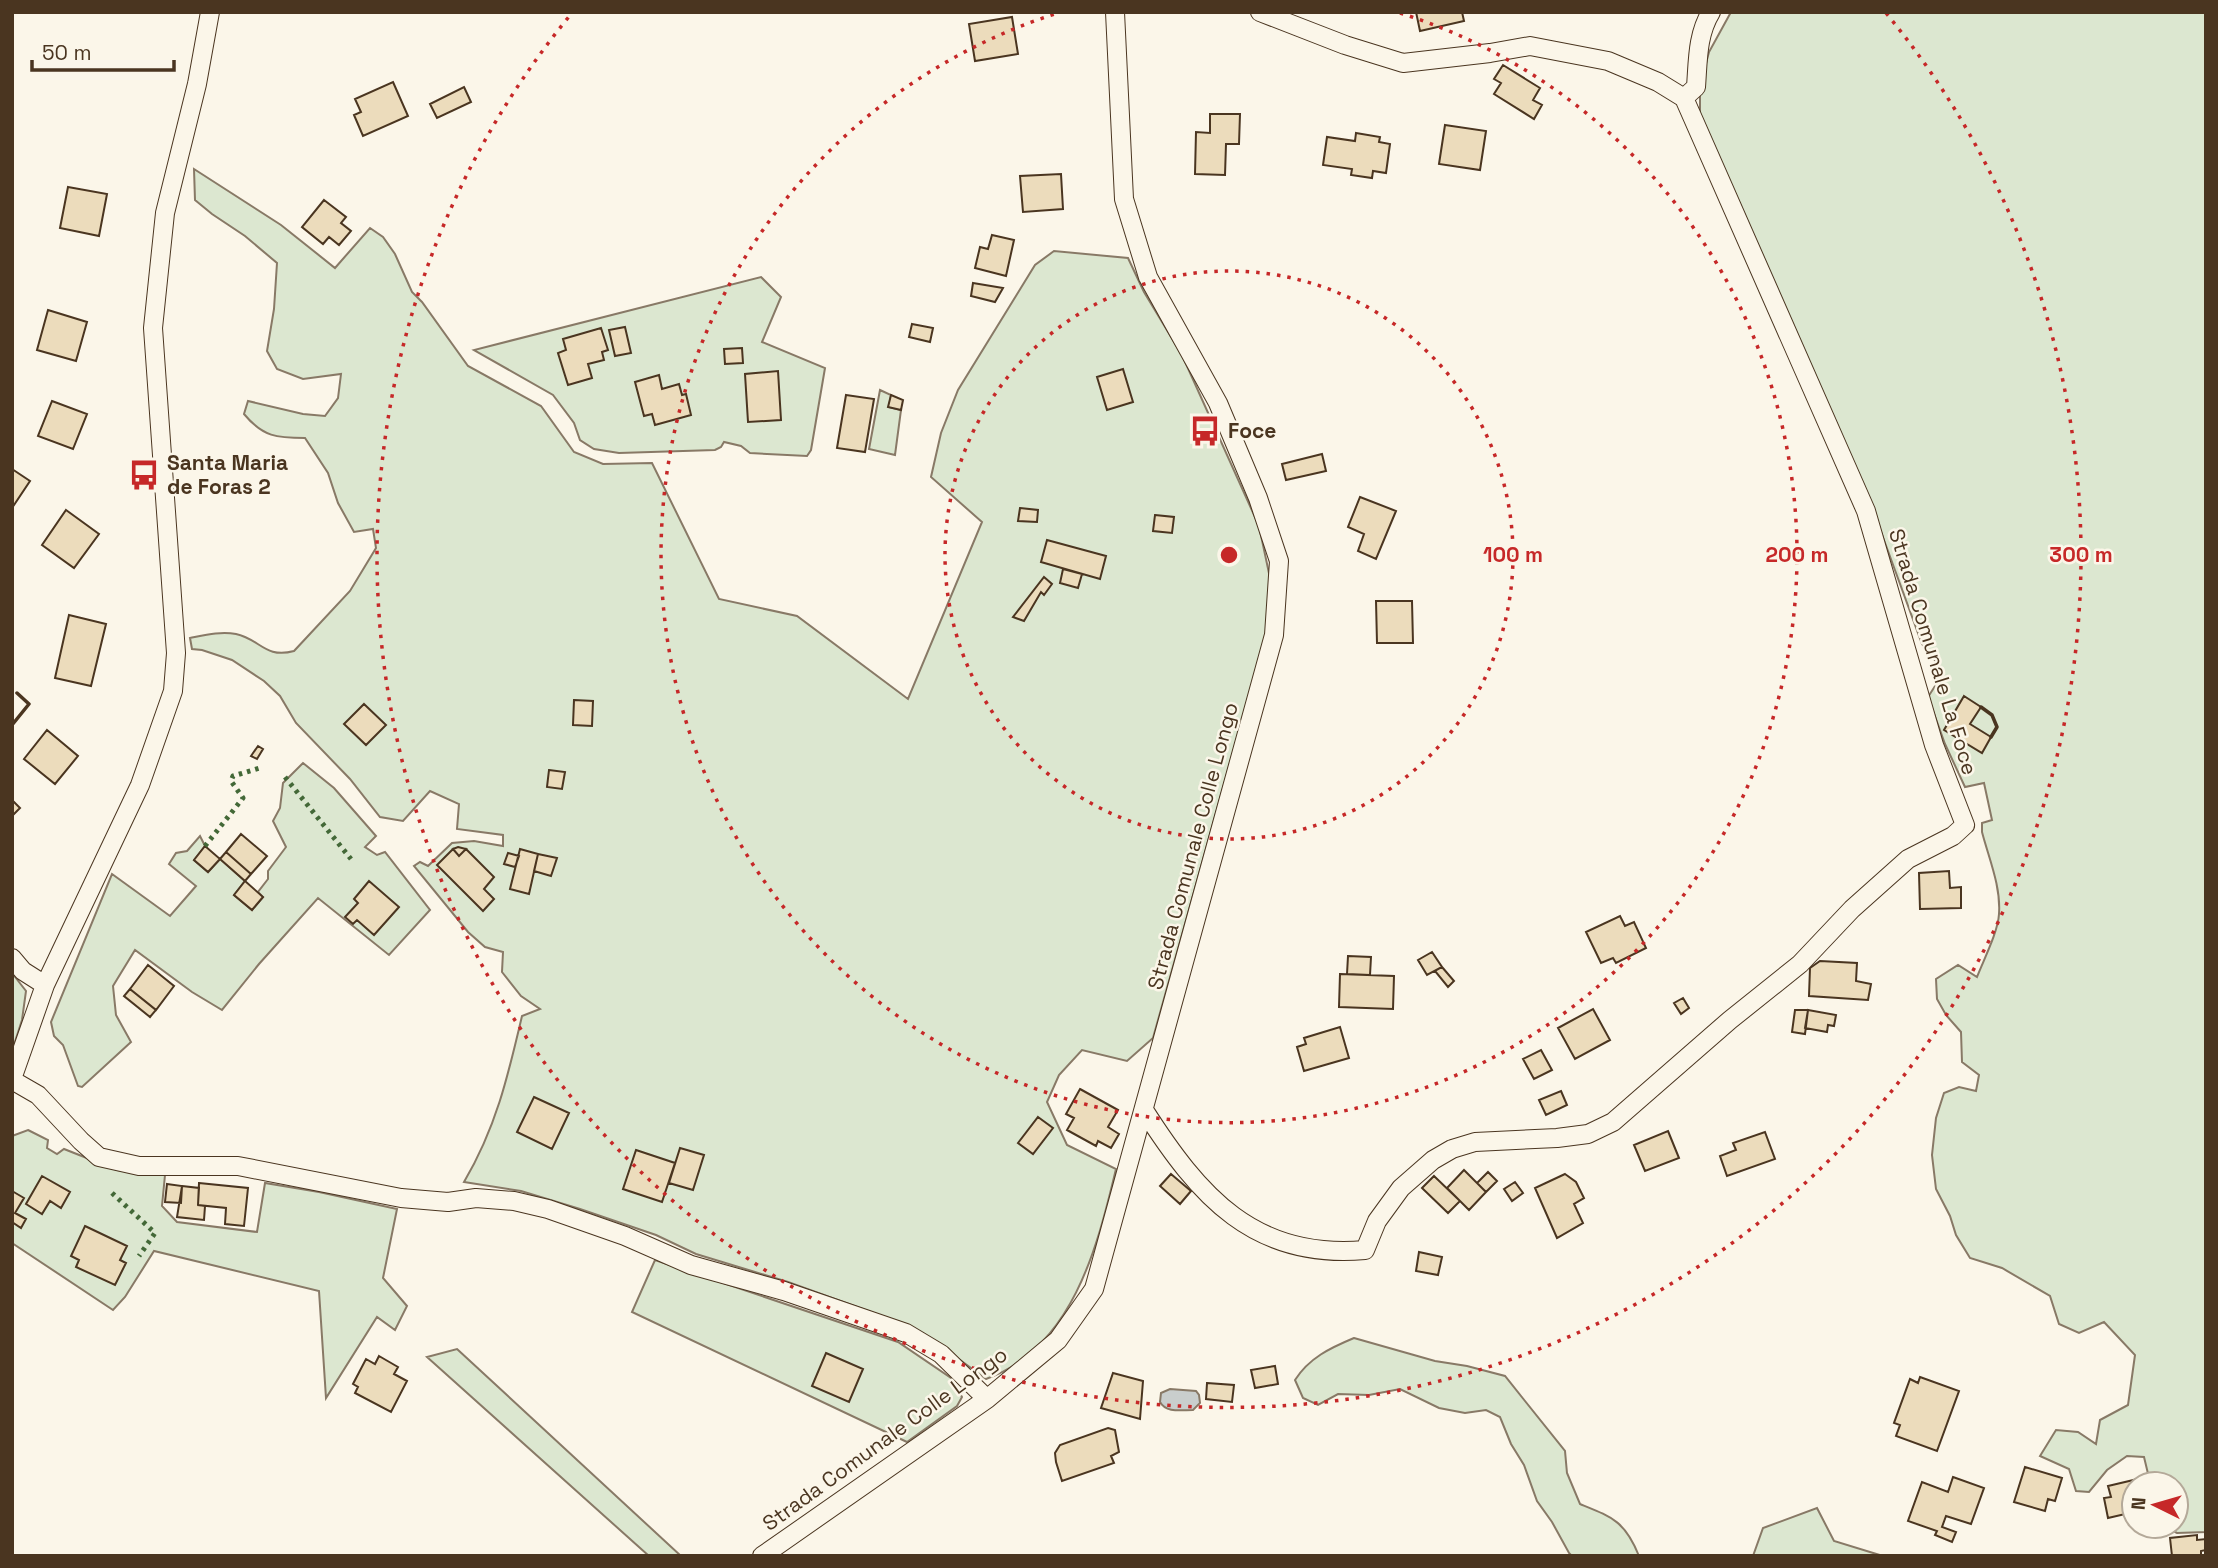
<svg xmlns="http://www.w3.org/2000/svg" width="2218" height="1568" font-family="'Space Grotesk',sans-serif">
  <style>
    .green { fill: #dce7d0; stroke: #887966; stroke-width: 2 }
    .water { fill: #c9cecd; stroke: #887966; stroke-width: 2 }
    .building { fill: #ecdcbc; stroke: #4a3520; stroke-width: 2 }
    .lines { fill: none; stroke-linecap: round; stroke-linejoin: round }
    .street-casing { stroke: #4a3520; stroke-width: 20 }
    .street { stroke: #fbf6e9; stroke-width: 18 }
    .hedge { stroke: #436837; stroke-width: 5; stroke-dasharray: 3.5 5; stroke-linecap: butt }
    .wall { stroke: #4a3520; stroke-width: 3.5 }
    .ring { fill: none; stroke: #c62828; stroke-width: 3.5; stroke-dasharray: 3.5 7 }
    .labels { text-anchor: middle; stroke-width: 5; stroke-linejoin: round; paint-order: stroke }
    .poi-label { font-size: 21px; font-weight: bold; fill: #4a3520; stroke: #fbf6e9; text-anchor: start }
    .street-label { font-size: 21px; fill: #4a3520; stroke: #fbf6e9 }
    .centre { fill: #c62828; stroke: #fbf6e9; stroke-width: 3.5 }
    .ring-label { font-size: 21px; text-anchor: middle; font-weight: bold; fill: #c62828; stroke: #fbf6e9; stroke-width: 5; stroke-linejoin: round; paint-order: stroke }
  </style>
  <rect width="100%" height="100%" fill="#fbf6e9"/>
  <path class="green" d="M1731 12H2206V1532L2177 1533 2163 1526H2176V1484H2153L2150 1482 2144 1457 2127 1456 2107 1470 2089 1492 2076 1491 2069 1469 2040 1456 2056 1430 2078 1432 2096 1444 2100 1420 2128 1405 2135 1355 2104 1322 2079 1333 2059 1324 2050 1296 2002 1268 1970 1258 1956 1235 1950 1216 1936 1189 1932 1155 1936 1118 1944 1093 1959 1087 1976 1091 1979 1075 1962 1062 1961 1032 1946 1015 1937 999 1936 979 1958 965 1977 977C1984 959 1998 932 1999 914 2001 886 1989 859 1982 832V823L1992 820 1984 783 1965 787 1945 744 1928 697 1944 672 1922 644 1873 510 1700 118V86L1709 52Z
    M194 169 281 225 335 268 370 228 383 237 395 254 412 292 422 302 468 366 541 406 574 452 603 464 652 463 719 599 797 616 908 699 982 522 931 477 941 433 958 390 1035 265 1054 251 1128 258 1144 292 1182 355 1259 526 1270 578 1267 631 1153 1038 1127 1061 1082 1050 1059 1075 1047 1102 1067 1145 1116 1169C1097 1249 1072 1348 986 1379L937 1343 904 1324 788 1282 696 1254 656 1235 580 1209 521 1191 464 1182C496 1128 508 1076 522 1016L540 1009 521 996 502 972 503 952 485 947 468 932 414 866 420 862 428 866 452 843 474 841 503 846V835L457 829 459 804 430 791 403 821 380 817 350 779 296 723 280 696 264 681 232 660 202 650 192 649 190 638C205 635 221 631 236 634 260 639 265 659 294 651L350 591 376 548 373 529 354 532 338 503 328 473 305 438C277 438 263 437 244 414L248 401 303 414 325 416 338 398 341 374 303 379 277 369 267 351 274 309 277 263 245 236 212 214 195 200Z
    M761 277 781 297 762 342 825 368 811 450 807 456 750 453 741 446 724 442 721 447 715 450 619 453 594 449 580 440 574 423 553 395 474 350Z
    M880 390 891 395 889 407 901 410 895 455 869 449Z
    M303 763 334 788 376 836 365 847 377 855 385 852 430 910 389 955 318 898 259 964 222 1010 192 992 135 950 113 986 116 1015 131 1042 82 1087 78 1086 63 1045 54 1036 51 1022 112 874 170 916 196 886 169 864 176 853 187 851 200 836 205 846 194 860 208 872 220 859 245 881 234 895 252 910 263 897 258 892 268 879V871L286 847 273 821 280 808 283 783Z
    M12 973 26 991 22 1020 12 1051Z
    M28 1130 48 1140 47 1148 57 1154 64 1149 117 1170 165 1175 162 1206 177 1222 257 1232 265 1183 319 1192 397 1209 383 1278 407 1306 395 1330 377 1317 326 1398 319 1291 154 1251 125 1297 113 1310 12 1243V1136Z
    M655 1260 898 1342 951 1378 962 1397 957 1406 907 1442 632 1312Z
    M1354 1338 1435 1361 1467 1366 1505 1376 1565 1451 1567 1473 1580 1504C1612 1517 1625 1521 1639 1556H1572L1569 1553 1552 1522 1537 1501 1524 1465 1511 1444 1500 1417 1486 1410 1465 1413 1439 1408 1400 1389 1369 1395 1338 1394 1318 1405 1303 1398 1295 1380C1309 1358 1330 1348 1354 1338Z
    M457 1349 681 1556H649L427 1357Z
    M1817 1508 1834 1541 1883 1556H1753L1763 1528Z"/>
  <path class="water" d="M1170 1389 1196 1391 1199 1395 1200 1403 1193 1410C1181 1410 1166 1413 1160 1402L1161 1393Z"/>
  <path class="building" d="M1416 12H1462L1464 21 1420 31Z
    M1012 17 1018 54 975 61 969 24Z
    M1503 65 1540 88 1533 100 1542 105 1534 119 1494 94 1501 83 1494 79Z
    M393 82 408 116 363 136 354 115 361 112 355 99Z
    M464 87 471 102 437 118 430 104Z
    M1210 114H1240L1239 144H1226L1225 175 1195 174 1196 132 1210 133Z
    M1445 125 1486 131 1480 170 1439 164Z
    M1356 133 1380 137 1379 142 1390 144 1386 173 1373 171 1372 178 1351 175 1352 169 1323 165 1327 137 1355 141Z
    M1061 174 1063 209 1023 212 1020 176Z
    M68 187 107 194 99 236 60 228Z
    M324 200 346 217 341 223 351 231 339 245 329 237 323 244 302 227Z
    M992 235 1014 240 1006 276 975 268 980 247 988 249Z
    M973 283 1003 288 995 302 971 296Z
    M48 310 87 322 76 361 37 350Z
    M912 324 933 328 930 342 909 337Z
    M625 327 631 353 615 356 609 330Z
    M601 328 608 350 602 352 604 360 588 364 592 378 568 385 558 353 566 350 563 339Z
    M742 348 743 363 725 364 724 349Z
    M1123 369 1133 402 1107 410 1097 377Z
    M778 371 781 420 748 422 745 374Z
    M659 375 662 389 679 384 682 395 686 394 691 415 655 425 652 414 644 416 635 382Z
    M846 395 874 399 865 452 837 448Z
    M891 395 903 400 901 410 888 407Z
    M52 401 87 414 73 449 38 436Z
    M1322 454 1326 471 1286 480 1282 464Z
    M12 469 30 481 12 508Z
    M1360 497 1396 511 1376 559 1358 551 1364 534 1348 527Z
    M1020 508 1038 510 1037 522 1018 521Z
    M66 510 99 534 74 568 42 545Z
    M1155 515 1174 517 1172 533 1153 531Z
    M1047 540 1106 556 1100 579 1041 562Z
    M1063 569 1082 574 1078 588 1060 583Z
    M1044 577 1052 584 1044 595 1041 592 1024 621 1013 617Z
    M1376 601H1412L1413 643H1377Z
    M69 615 106 624 91 686 55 678Z
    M1964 696 1981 707 1970 724 1991 737 1982 753 1944 730Z
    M574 700 593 701 592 726 573 725Z
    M364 704 386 725 366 745 344 724Z
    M47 730 78 756 55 784 24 759Z
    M258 746 263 749 257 759 251 756Z
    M549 770 565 772 562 789 547 787Z
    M12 800 20 808 12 816Z
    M241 834 267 856 251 874 226 852Z
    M205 846 220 859 208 872 194 860Z
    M458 847 466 849 459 856 453 849Z
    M453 849 459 856 466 849 494 877 484 889 494 899 483 911 437 865Z
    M520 849 538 854 529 894 510 889Z
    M226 852 251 874 245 881 220 859Z
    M508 853 519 856 515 867 504 864Z
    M538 854 557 858 551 876 534 871Z
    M1949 871 1950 888 1961 887V908L1920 909 1919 873Z
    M245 881 263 897 252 910 234 895Z
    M369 881 399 907 374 935 357 920 353 924 345 917 358 903 354 899Z
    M1620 916 1625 926 1634 922 1646 948 1616 963 1613 958 1601 963 1586 932Z
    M1432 952 1442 967 1427 975 1418 960Z
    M1348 956 1371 957 1370 975 1347 974Z
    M1820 961 1857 963 1856 981 1871 984 1868 1000 1809 996 1810 968Z
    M148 965 174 986 156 1010 130 989Z
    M1442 967 1454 981 1448 987 1435 971Z
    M1340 974 1394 976 1393 1009 1339 1007Z
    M130 989 156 1010 150 1017 124 996Z
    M1683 998 1689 1008 1681 1014 1674 1003Z
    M1593 1009 1610 1040 1575 1059 1558 1028Z
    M1795 1010H1808L1805 1034 1792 1032Z
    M1808 1010 1836 1015 1834 1026 1828 1025 1827 1032 1805 1028Z
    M1340 1027 1349 1058 1304 1071 1297 1047 1306 1044 1304 1038Z
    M1541 1050 1552 1070 1534 1079 1523 1059Z
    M1080 1089 1118 1110 1108 1127 1119 1134 1111 1148 1098 1141 1096 1146 1067 1130 1074 1118 1066 1114Z
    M1561 1091 1567 1105 1546 1115 1539 1100Z
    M534 1097 569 1113 552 1149 517 1132Z
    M1038 1117 1053 1128 1033 1154 1018 1143Z
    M1668 1131 1679 1158 1645 1171 1634 1145Z
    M1765 1132 1775 1159 1727 1176 1720 1156 1736 1150 1733 1143Z
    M680 1148 704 1155 693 1190 669 1183Z
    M636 1150 675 1163 662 1202 623 1189Z
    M1464 1170 1486 1192 1469 1210 1447 1188Z
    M1488 1172 1497 1181 1486 1192 1477 1183Z
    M1171 1174 1191 1191 1180 1204 1160 1186Z
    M1565 1174 1576 1182 1584 1198 1574 1204 1583 1223 1557 1238 1535 1188Z
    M42 1176 70 1192 61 1208 50 1201 42 1214 26 1204Z
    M1434 1176 1460 1201 1448 1213 1422 1188Z
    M1515 1182 1523 1193 1512 1201 1504 1189Z
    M199 1183 248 1188 244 1226 225 1224 226 1208 198 1205Z
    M167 1184 182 1186 181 1203 165 1202Z
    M182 1186 199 1188 198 1205 205 1206 204 1220 177 1217Z
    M12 1191 24 1198 15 1213 26 1219 21 1228 12 1222Z
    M85 1226 127 1246 120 1260 126 1263 115 1285 76 1267 79 1260 71 1256Z
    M1419 1252 1442 1257 1438 1275 1416 1271Z
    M826 1353 863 1369 849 1402 812 1386Z
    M379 1356 398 1367 394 1374 407 1381 391 1412 355 1393 358 1387 353 1384 366 1359 375 1364Z
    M1275 1366 1278 1384 1255 1388 1251 1370Z
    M1113 1373 1143 1381 1140 1419 1101 1408Z
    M1920 1377 1959 1391 1937 1451 1896 1436 1900 1425 1894 1423 1910 1379 1918 1383Z
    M1207 1383 1234 1385 1232 1402 1206 1399Z
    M1108 1428 1115 1430 1119 1452 1111 1456 1114 1463 1062 1481 1056 1462 1055 1453 1060 1445Z
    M2025 1467 2062 1478 2055 1501 2048 1499 2045 1511 2014 1502Z
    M1953 1477 1984 1488 1971 1524 1946 1516 1942 1527 1956 1532 1952 1542 1935 1535 1937 1531 1908 1521 1922 1482 1948 1492Z
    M2142 1478 2144 1484H2134V1512L2108 1518 2104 1498 2111 1497 2108 1486Z
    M2197 1535V1540L2206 1539V1550L2201 1551V1556H2172L2170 1538Z"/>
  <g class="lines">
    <g class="street-casing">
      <path id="street" d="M1684 98 1696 87C1698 61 1697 35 1711 12
        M12 958 23 971 45 985
        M12 1079 45 985 140 785 173 691 176 653 153 328 165 213 197 84 210 12
        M12 1080 38 1095 81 1141 99 1157 139 1166H238L401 1198 448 1202 476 1198 514 1201 548 1209 625 1236 691 1265 784 1291 906 1333 941 1354 987 1399
        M1144 1110C1199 1196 1254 1260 1365 1250L1377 1221 1401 1188 1433 1160 1452 1149 1475 1142 1557 1138 1588 1134 1613 1122 1730 1020 1800 964 1852 909 1908 859 1953 836 1965 825 1934 745 1866 511 1684 98 1658 82 1608 61 1530 46 1490 53 1403 63 1345 45 1260 12
        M762 1556 987 1399 1058 1340 1094 1289 1274 635 1279 561 1258 498 1218 403 1148 277 1124 199 1115 12"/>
    </g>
    <use href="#street" class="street"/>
    <path class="hedge" d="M285 777 351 859
      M205 846 243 798 231 781 233 776 260 768
      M112 1193 155 1233 139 1256"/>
    <path class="wall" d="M1981 707 1992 715 1997 727 1991 737
      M12 725 29 704 17 693"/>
  </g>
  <g class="ring">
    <circle cx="1229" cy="555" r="284"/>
    <path d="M1400 13A568 568 0 1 1 1058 13"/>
    <path d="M1886 13A852 852 0 1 1 572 13"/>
  </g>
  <defs>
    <g id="bus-bare" transform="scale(2.415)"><path d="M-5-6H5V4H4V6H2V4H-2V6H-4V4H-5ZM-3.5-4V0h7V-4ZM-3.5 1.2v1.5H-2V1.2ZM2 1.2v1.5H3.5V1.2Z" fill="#c62828" stroke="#fbf6e9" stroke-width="2.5" paint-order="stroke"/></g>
  </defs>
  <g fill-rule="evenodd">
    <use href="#bus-bare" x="1205" y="431"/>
    <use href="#bus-bare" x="144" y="475"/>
  </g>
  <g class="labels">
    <g class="poi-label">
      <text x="1228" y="438">Foce</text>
      <text x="167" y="470">Santa Maria<tspan x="167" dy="24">de Foras 2</tspan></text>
    </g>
    <g class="street-label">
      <text transform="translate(1933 652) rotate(73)" y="7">Strada Comunale La Foce</text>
      <text transform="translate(1193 846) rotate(-75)" y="7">Strada Comunale Colle Longo</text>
      <text transform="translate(885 1439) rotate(-36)" y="7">Strada Comunale Colle Longo</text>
    </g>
  </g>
  <circle cx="1229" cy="555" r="10" class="centre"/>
  <g class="ring-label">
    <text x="1513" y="562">100 m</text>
    <text x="1797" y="562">200 m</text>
    <text x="2081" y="562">300 m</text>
  </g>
  <rect width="2218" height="1568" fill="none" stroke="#4a3520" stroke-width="28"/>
  <g transform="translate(2155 1505) rotate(275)"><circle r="33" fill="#fbf6e9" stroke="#b4a999" stroke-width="2"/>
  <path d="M0-5L12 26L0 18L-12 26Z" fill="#c62828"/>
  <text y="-10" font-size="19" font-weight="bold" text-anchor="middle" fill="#4a3520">N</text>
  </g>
  <path d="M32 60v10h142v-10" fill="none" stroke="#4a3520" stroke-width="3.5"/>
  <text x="42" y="60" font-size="21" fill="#4a3520" stroke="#fbf6e9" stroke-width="5" paint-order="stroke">50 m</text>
</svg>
